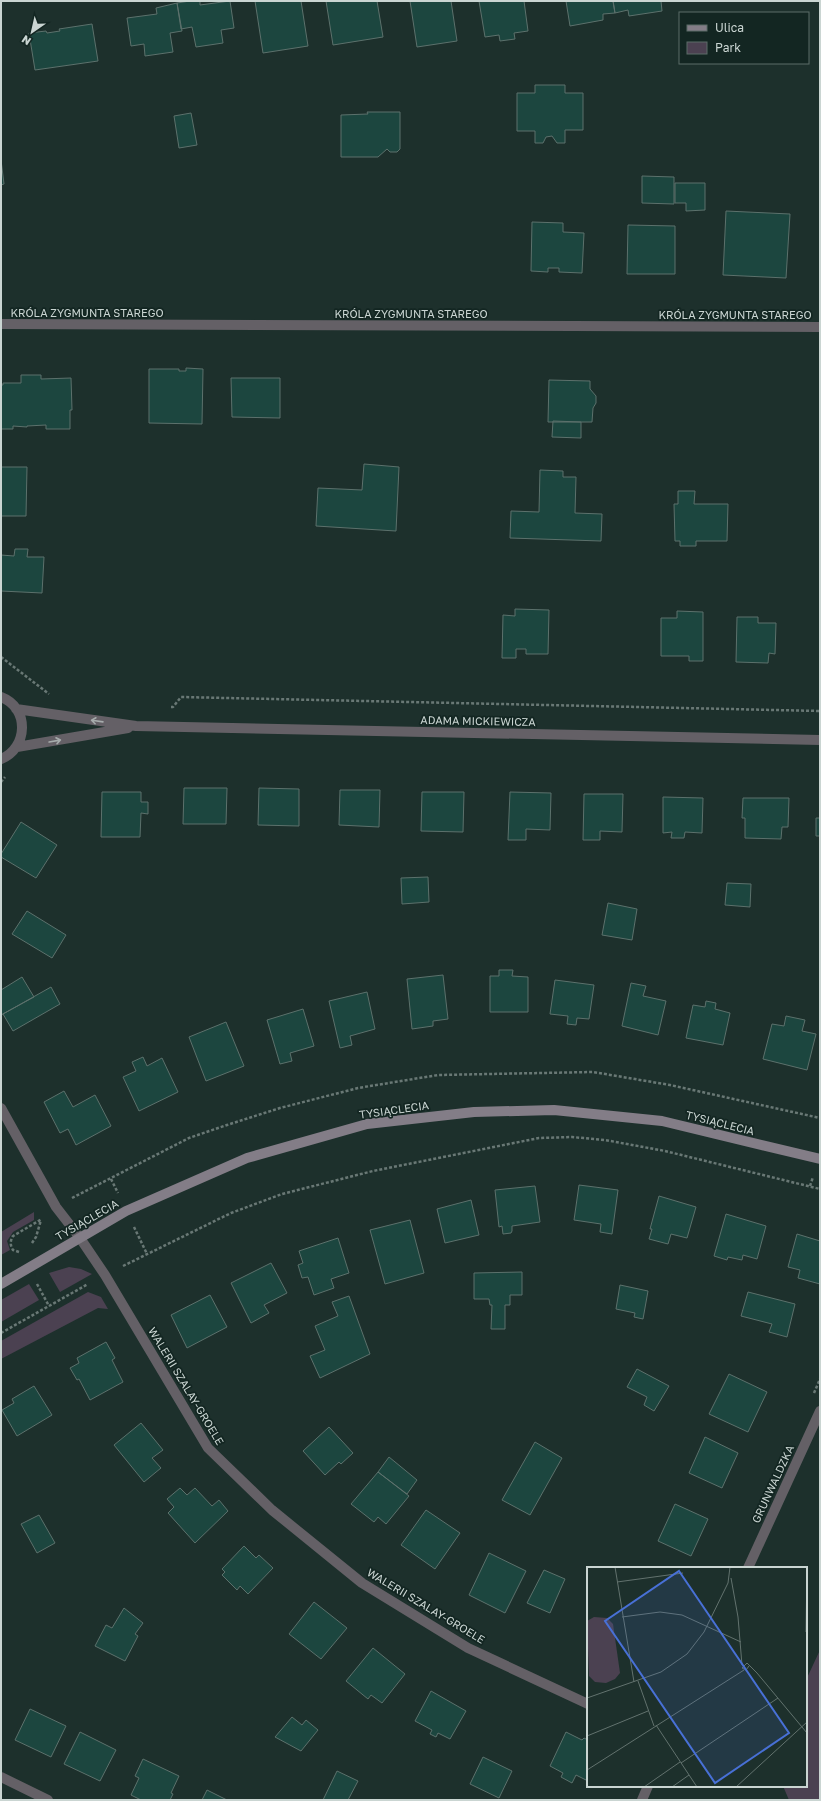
<svg xmlns="http://www.w3.org/2000/svg" width="821" height="1801" font-family="'Golos Text',sans-serif">
  <style>
    .green { fill: #4b4151 }
    .building { fill: #1c463f; stroke: #5c716c }
    .lines { fill: none; stroke-linecap: round; stroke-linejoin: round }
    .path { stroke: #697875; stroke-width: 2.5; stroke-dasharray: 3 2; stroke-linecap: butt }
    .street { stroke: #646066; stroke-width: 10 }
    .secondary { stroke: #837d87; stroke-width: 10 }
    .oneway { stroke: #a6acac }
    .labels { text-anchor: middle; stroke-width: 3.5; stroke-linejoin: round; paint-order: stroke }
    .street-label { font-size: 11px; fill: #cad5d2; stroke: #132622 }
    .inset-road { fill: none; stroke: #62726e; stroke-width: 1 }
    .view { fill: #4870d6; fill-opacity: 0.15; stroke: #4870d6; stroke-width: 2 }
    .inset-edge { fill: none; stroke: #cad5d2; stroke-width: 2 }
  </style>
  <rect width="100%" height="100%" fill="#1d302c"/>
  <path class="green" d="M34 1212V1220L13 1232 7 1241 10 1250 1 1255V1232Z
    M69 1267 81 1269 92 1274 60 1292 49 1273Z
    M29 1284 39 1300 1 1322V1300Z
    M88 1292 101 1297 108 1309 98 1308 1 1359V1341Z
    M820 1650V1800H789L783 1786H806V1680Z"/>
  <path class="building" d="M190 1H200V5L230 1 234 28 221 30 223 43 196 47 192 27 181 29 177 3Z
    M255 1H301L308 46 263 53Z
    M326 1H377L383 37 333 45Z
    M410 1H451L457 41 417 47Z
    M479 1H524L528 31 514 33 515 39 500 41 499 35 485 37Z
    M566 1H613L615 13 603 14V20L570 26Z
    M613 1H661L662 11 629 16 628 10 615 13Z
    M177 3 182 31 170 33 173 52 145 56 144 44 131 46 127 18 157 14 156 8Z
    M92 24 98 61 35 70 29 33 46 31 47 33 60 31 59 29Z
    M535 85H565V93H583V130H565V143H557L552 136 546 137 543 143H535V131H517V93H535Z
    M367 112H400V149L397 152H390L387 149 378 157H341V115L368 114Z
    M191 113 197 145 179 148 174 116Z
    M1 160 4 184 1 185Z
    M642 176 674 177V204L642 203Z
    M675 183H705V210L686 211V203H675Z
    M726 211 790 214 786 278 723 275Z
    M532 222 563 223V232L584 233 582 273 559 272V268H548V272L531 271Z
    M628 225 675 226V274H627Z
    M186 368 203 369 202 424 149 423V369H179V371H186Z
    M21 375H41V379L71 378 72 410H70V429H46V425L27 426V427L13 426V429H1V385H3V383H21Z
    M231 378H280V418L232 417Z
    M549 380 590 381V389L596 396V403L593 408 592 422H548Z
    M553 421 581 422V438L552 437Z
    M364 464 399 467 396 531 316 526 318 488 362 490Z
    M1 467H27L26 516H1Z
    M540 470 563 471V477H576L575 513 602 514 601 541 510 538 511 511 539 512Z
    M678 491H695L694 504H728L727 541H696V546H680V541H675L674 504H678Z
    M15 549H28L27 557H44L42 593 1 591V555L14 556Z
    M515 609 549 610 548 654H526V649H516V658H502L503 615 515 616Z
    M677 611 703 612V661H689V656H661V618H677Z
    M737 617H758V623H776L775 654 769 653 768 663 736 662Z
    M184 788H227L226 824H183Z
    M259 788 299 789V826L258 825Z
    M340 790H380L379 827 339 825Z
    M102 792H141V802H148V814L141 813 140 837H101Z
    M422 792H464L463 832 421 831Z
    M510 792 551 793 550 830 526 829V840H508Z
    M584 794H623L622 832 600 831V840H583Z
    M663 797 703 798 702 833 685 832 684 838H671L672 832 663 833Z
    M743 798H789L788 827H782L781 839 745 838V818H742Z
    M816 818H820V836H816Z
    M21 822 57 845 36 878 1 857V854Z
    M428 877 429 902 402 904 401 878Z
    M727 883 751 884 750 907 725 905Z
    M608 903 637 909 632 940 602 935Z
    M27 911 66 935 52 958 12 934Z
    M499 970H513L512 976 528 977V1012H490V976H499Z
    M443 975 448 1019 433 1021V1026L412 1029 407 979Z
    M22 977 34 997 1 1015V990Z
    M555 980 594 985 589 1019 577 1018 576 1025 567 1024 568 1016 550 1014Z
    M631 983 646 986 643 996 666 1001 658 1035 622 1026Z
    M51 987 60 1004 13 1031 3 1014Z
    M367 992 375 1029 350 1036 352 1045 340 1048 329 1001Z
    M706 1001 716 1003 715 1009 730 1013 723 1045 686 1038 693 1005 705 1007Z
    M303 1009 314 1046 290 1053 292 1061 280 1064 267 1020Z
    M786 1016 805 1020 802 1031 816 1034 807 1070 763 1059 772 1024 784 1026Z
    M226 1022 244 1066 206 1081 189 1037Z
    M143 1057 147 1066 162 1058 178 1092 139 1111 123 1077 136 1071 132 1062Z
    M64 1091 73 1107 95 1095 111 1126 76 1145 68 1129 60 1133 44 1102Z
    M579 1185 618 1190 612 1234 600 1232 601 1224 574 1220Z
    M535 1186 540 1222 512 1226V1231L511 1233 503 1234 502 1226 499 1227 495 1190Z
    M659 1196 696 1207 687 1238 671 1234 668 1244 649 1239 652 1229H650Z
    M471 1200 479 1235 445 1243 437 1209Z
    M726 1214 766 1226 757 1259 743 1255 742 1260 728 1257 727 1260 714 1256Z
    M410 1220 424 1273 385 1284 370 1230Z
    M797 1234 820 1241V1284L798 1278 800 1270 788 1267Z
    M338 1238 349 1273 331 1279 334 1288 314 1295 308 1277 302 1278 298 1265 303 1263 299 1251Z
    M271 1263 287 1293 264 1305 269 1313 251 1323 231 1283Z
    M522 1272V1295H510V1305H505V1329H491L492 1305H490L489 1299H474V1273Z
    M620 1285 648 1291 643 1319 634 1317 635 1313 616 1309Z
    M748 1292 795 1304 787 1337 769 1332 772 1324 741 1316Z
    M210 1295 227 1327 187 1348 171 1315Z
    M349 1296 370 1354 320 1378 310 1356 325 1350 315 1326 338 1316 332 1302Z
    M106 1342 115 1358 112 1360 123 1382 90 1400 79 1379 77 1380 70 1368 79 1363 77 1358Z
    M637 1369 669 1386 654 1411 644 1405 647 1397 627 1387Z
    M729 1374 767 1392 748 1432 709 1414Z
    M34 1386 52 1415 17 1436 2 1410 14 1403 12 1399Z
    M141 1423 163 1450 152 1458 161 1468 144 1482 114 1445Z
    M329 1427 353 1453 341 1464 339 1462 325 1475 303 1451Z
    M705 1437 738 1453 722 1488 689 1473Z
    M535 1442 562 1458 530 1515 502 1500Z
    M389 1457 417 1480 407 1494 378 1472Z
    M378 1472 409 1496 386 1524 378 1517 374 1522 351 1504Z
    M180 1488 187 1495 195 1488 212 1506 219 1500 228 1511 195 1543 168 1513 174 1507 167 1499Z
    M675 1504 708 1519 691 1556 658 1541Z
    M426 1510 460 1533 435 1569 401 1545Z
    M39 1515 55 1543 37 1553 21 1524Z
    M244 1546 256 1558 259 1555 273 1568 248 1594 240 1586 237 1590 222 1575 225 1572 222 1569Z
    M489 1553 526 1571 505 1613 469 1595Z
    M544 1570 565 1579 550 1613 527 1603Z
    M314 1602 347 1628 321 1659 289 1634Z
    M124 1608 143 1623 135 1634 138 1636 125 1661 95 1646 106 1625 112 1628Z
    M373 1648 405 1674 382 1703 371 1695 368 1699 346 1681Z
    M431 1691 466 1711 450 1739 438 1733 436 1737 430 1734 432 1730 415 1721Z
    M30 1709 66 1726 51 1757 15 1740Z
    M292 1717 302 1725 306 1720 318 1730 301 1751 275 1737Z
    M80 1732 116 1750 100 1781 64 1764Z
    M566 1732 582 1740 584 1738 588 1740V1775L586 1780 576 1775 572 1783 561 1777 563 1773 550 1766Z
    M483 1757 512 1771 499 1798 470 1784Z
    M143 1759 179 1776 171 1793 173 1794 170 1800H141L131 1795 139 1778 135 1776Z
    M337 1771 358 1781 348 1800H323Z
    M207 1790 227 1800H202Z"/>
  <g class="lines">
    <path class="path" d="M1 657 49 694
      M171 707H173L181 697 820 711
      M1 782 5 777
      M111 1179 118 1193
      M810 1186 813 1177
      M72 1198 189 1138 227 1125 280 1108 358 1088 438 1075 593 1072 670 1085 820 1118
      M134 1227 147 1254
      M32 1243 36 1237 41 1220
      M19 1252 13 1250C10 1245 10 1241 13 1236L42 1219
      M123 1266 231 1213 282 1194 373 1171 539 1138 572 1137 605 1140 665 1151 820 1189
      M37 1284 49 1306
      M1 1333 88 1284
      M814 1393 820 1379"/>
    <path class="street" d="M1 324 820 327
      M1 697C30 708 28 748 1 759
      M16 709 136 726 820 740
      M17 747 128 728
      M1 1108 56 1207 80 1238 105 1275 208 1448 272 1510 362 1583 468 1648 588 1704
      M748 1568 820 1411
      M1 1777 48 1800
      M642 1800 648 1786"/>
    <path class="secondary" d="M1 1284 126 1211 247 1158 367 1124 474 1112 554 1110 662 1121 820 1159"/>
  </g>
  <defs><path id="oneway-shaft" d="M-6 0H5M1.5-3L5.5 0L1.5 3" fill="none" stroke-width="1.6" stroke-linecap="round" stroke-linejoin="round"/></defs>
  <g class="oneway">
    <use href="#oneway-shaft" transform="translate(97 721) rotate(-172)"/>
    <use href="#oneway-shaft" transform="translate(55 741) rotate(-10)"/>
  </g>
  <g class="labels">
    <g class="street-label">
      <text x="87" y="317">KRÓLA ZYGMUNTA STAREGO</text>
      <text x="411" y="318">KRÓLA ZYGMUNTA STAREGO</text>
      <text x="735" y="319">KRÓLA ZYGMUNTA STAREGO</text>
      <text transform="translate(478 721) rotate(1)" y="4">ADAMA MICKIEWICZA</text>
      <text transform="translate(394 1110) rotate(-8)" y="4">TYSIĄCLECIA</text>
      <text transform="translate(720 1123) rotate(14)" y="4">TYSIĄCLECIA</text>
      <text transform="translate(87 1220) rotate(-30)" y="4">TYSIĄCLECIA</text>
      <text transform="translate(186 1386) rotate(59)" y="4">WALERII SZALAY-GROELE</text>
      <text transform="translate(773 1484) rotate(-65)" y="4">GRUNWALDZKA</text>
      <text transform="translate(426 1606) rotate(31)" y="4">WALERII SZALAY-GROELE</text>
    </g>
  </g>
  <g transform="translate(587 1567)">
    <rect width="220" height="220" fill="#1d302c"/>
    <path d="M7 50 20 51 26 57 33 106 28 112 19 116 8 115 2 109 0 54Z" fill="#4b4151"/>
    <path class="inset-road" d="M28 0 47 115M144 11 151 50 155 98M30 15 96 6M35 50 73 45 95 48 154 75M219 65 220 0M162 99 159 103 155 101 160 96 170 106 220 166M51 114 67 159M0 131 74 105 100 87 117 65 141 16 143 0M69 158 110 220M0 169 61 144M94 196 191 131M0 203 157 103M57 220 93 195M85 220 102 208M149 220 220 155"/>
    <path class="view" d="M92 4 202 166 128 216 18 54Z"/>
    <rect width="220" height="220" class="inset-edge"/>
  </g>
  <rect width="821" height="1801" fill="none" stroke="#cad5d2" stroke-width="4"/>
  <rect x="679" y="12" width="130" height="52" fill="#132622" stroke="#5c6c68"/>
  <rect x="687" y="25" width="20" height="6" fill="#837d87" stroke="#5c6c68"/>
  <text x="715" y="32" font-size="12" fill="#cad5d2">Ulica</text>
  <rect x="687" y="42" width="20" height="12" fill="#4b4151" stroke="#5c6c68"/>
  <text x="715" y="52" font-size="12" fill="#cad5d2">Park</text>
  <g transform="translate(32 32) rotate(214)" stroke="#132622" stroke-width="3" paint-order="stroke">
  <path d="M0-3L7 15L0 10L-7 15Z" fill="#cad5d2"/>
  <text y="-6" font-size="11" font-weight="bold" text-anchor="middle" fill="#cad5d2">N</text>
  </g>
</svg>
